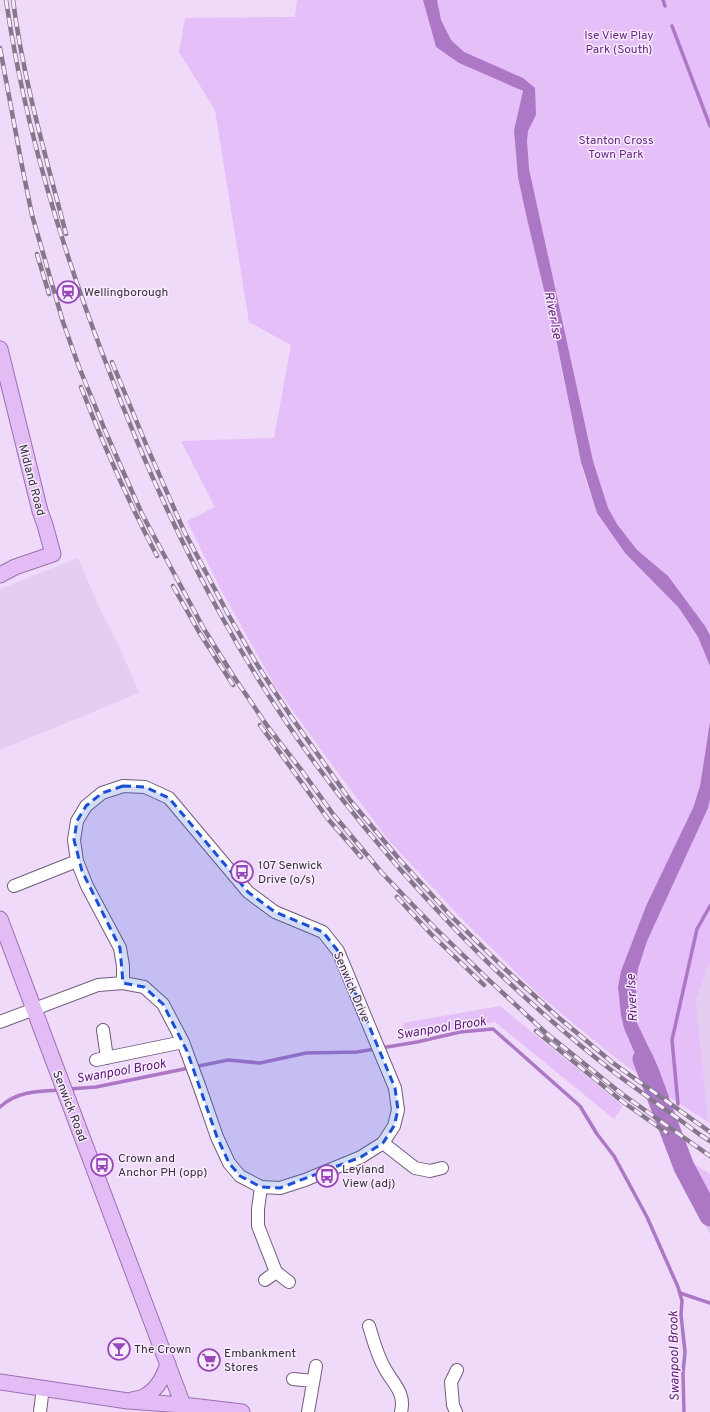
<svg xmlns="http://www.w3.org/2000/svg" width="710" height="1412" font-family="Overpass,sans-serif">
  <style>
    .built { fill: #e5ccf1 }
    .green { fill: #e5bff7 }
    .water { fill: #ac77c4 }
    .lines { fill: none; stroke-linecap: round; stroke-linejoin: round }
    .stream { stroke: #ac77c4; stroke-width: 3.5 }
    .river { stroke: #ac77c4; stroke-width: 21 }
    .minor-casing { stroke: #715e7a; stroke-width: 14 }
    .major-casing { stroke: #9c6fb1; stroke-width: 17 }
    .minor { stroke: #fff; stroke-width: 12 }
    .major { stroke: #e3bcf5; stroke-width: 15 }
    .rail-casing { stroke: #85788c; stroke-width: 4.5 }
    .rail { stroke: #f8ebfe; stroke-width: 3; stroke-dasharray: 9; stroke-linecap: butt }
    .marked { fill: #1d4ed8; fill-opacity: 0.2; stroke: #1d4ed8; stroke-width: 3; stroke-dasharray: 8 5; stroke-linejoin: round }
    .labels { text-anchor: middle; stroke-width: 3; stroke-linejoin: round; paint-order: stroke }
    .park-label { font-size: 12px; fill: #6b2986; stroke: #f8ebfe }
    .poi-label { font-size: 12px; fill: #39313d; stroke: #f8ebfe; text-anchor: start }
    .street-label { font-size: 12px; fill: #39313d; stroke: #f8ebfe }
    .water-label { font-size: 13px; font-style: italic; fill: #5d1977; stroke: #f8ebfe }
  </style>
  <rect width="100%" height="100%" fill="#efdafa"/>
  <path class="built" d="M78 558 101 611 118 644 139 693 0 750V589Z
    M710 962V1123L708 1122 696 1001Z"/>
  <path class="green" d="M297 0H423L436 47 459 63 523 91 514 130 527 219 550 312 583 472 597 513 625 553 679 608 698 637 710 666V724L700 786 693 808 646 906 621 971 618 987 621 1016 624 1028 646 1080 612 1055 538 994 463 920 390 842 338 773 275 686 222 592 187 521 215 507 181 441 274 438 291 345 249 322 215 110 179 52 185 18 295 17Z
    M431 0H710V648L701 628 636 559 585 469 518 135 529 84 454 54Z
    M710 732V962L696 1001 708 1122 669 1097 649 1075 630 1023 629 967 697 813Z
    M500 1006 623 1106 614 1119 495 1022 406 1036 403 1023Z
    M668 1148 710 1174V1234Z"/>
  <path class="water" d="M423 0H437L441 20 451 40 464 52 523 78 535 88 536 115 528 131 527 141 529 169 593 461 608 508 617 524 637 550 668 576 705 626 710 635V666L698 637 679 608 625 553 597 513 581 462 557 344 527 219 518 177 514 130 523 91 459 63 436 47Z
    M710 722V799L708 808 647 941 638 969 636 984 637 1023 658 1067 669 1097 646 1080 624 1028 621 1016 618 987 621 971 646 906 693 808 700 786Z"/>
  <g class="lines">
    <path class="stream" d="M663 0 665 6
      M672 26 710 126
      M69 1089 96 1087 228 1060 260 1063 306 1053 357 1052 417 1042 460 1032 493 1029 580 1106 597 1134 614 1156 647 1217 678 1287 682 1301 681 1315 685 1352 683 1373 684 1412
      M678 1104 672 1040 697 929 710 906
      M0 1107C17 1091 39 1091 61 1090
      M680 1293 710 1303"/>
    <path class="river" d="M643 1059 684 1167 710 1216"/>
    <g class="minor-casing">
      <path id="minor" d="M14 886 77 861
        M0 1022 98 985 123 983 144 987 163 1004 183 1042 200 1088 217 1137 229 1163 240 1176 261 1187 280 1188 305 1180 361 1157 383 1143 394 1126 398 1110 395 1088 338 951 323 932 275 912 248 892 169 798 145 787 123 786 102 793 86 806 77 821 74 840 77 861 87 886 120 948 123 966V983
        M103 1030 107 1058
        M96 1060 183 1042
        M383 1143 415 1168 430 1171 442 1168
        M261 1187 258 1209V1226L276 1272 289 1282
        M265 1280 276 1272
        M369 1326C373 1339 377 1355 384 1367 392 1383 406 1392 401 1412
        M293 1379 313 1381
        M40 1412 43 1387
        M308 1412 316 1366
        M456 1412 453 1405 451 1382 457 1370"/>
    </g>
    <g class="major-casing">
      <path id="major" d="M0 349 40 511 45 525 53 554 15 567 0 575
        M0 919 183 1405V1412
        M0 1382 128 1401 183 1405 242 1412
        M132 1400C136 1399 142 1398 145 1396 157 1390 164 1376 168 1364"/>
    </g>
    <use href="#minor" class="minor"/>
    <use href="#major" class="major"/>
    <g class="rail-casing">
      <path id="rail" d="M6 0C24 124 61 246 106 363 139 451 177 537 223 619 278 719 347 812 424 896 449 923 474 950 501 975 537 1009 576 1043 615 1073 643 1094 671 1113 699 1134L710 1141
        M13 0C23 79 46 157 66 234
        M0 48 22 166 32 215 63 322 79 367 107 435 142 514 204 629 234 677 268 727 302 771 333 814 382 873 435 928 490 981 546 1033 622 1094 710 1156
        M37 254 49 294
        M112 362 148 449 184 531 228 614 258 666 290 715 350 800 400 860 450 915 504 968 558 1017 613 1063 710 1132
        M81 387C103 444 128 501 157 556
        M173 586 199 632 233 685
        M260 725 328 819 361 857
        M397 897 431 934 484 985
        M536 1031 623 1102 667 1133"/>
    </g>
    <use href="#rail" class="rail"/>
  </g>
  <path class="marked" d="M123 786 145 787 169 798 248 892 275 912 323 932 338 951 395 1088 398 1110 394 1126 383 1143 361 1157 280 1188 261 1187 240 1176 229 1163 217 1137 187 1051 163 1004 144 987 123 983 120 948 82 871 74 840 77 821 86 806 102 793Z"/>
  <defs>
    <g id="station-ring" transform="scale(1.15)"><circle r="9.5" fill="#f8ebfe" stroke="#9748b8" stroke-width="1.5"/><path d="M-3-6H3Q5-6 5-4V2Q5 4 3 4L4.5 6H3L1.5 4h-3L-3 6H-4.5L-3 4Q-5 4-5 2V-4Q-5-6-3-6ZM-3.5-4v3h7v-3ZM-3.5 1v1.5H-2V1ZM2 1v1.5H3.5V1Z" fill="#9748b8"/></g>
    <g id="bus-ring" transform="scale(1.15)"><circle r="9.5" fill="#f8ebfe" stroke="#9748b8" stroke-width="1.5"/><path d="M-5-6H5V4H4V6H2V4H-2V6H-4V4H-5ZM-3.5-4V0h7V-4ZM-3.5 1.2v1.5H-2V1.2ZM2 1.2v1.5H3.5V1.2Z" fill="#9748b8"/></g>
    <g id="bar-ring" transform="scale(1.15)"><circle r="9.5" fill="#f8ebfe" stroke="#9748b8" stroke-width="1.5"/><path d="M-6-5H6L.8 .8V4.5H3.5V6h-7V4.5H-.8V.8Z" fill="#9748b8"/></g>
    <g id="supermarket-ring" transform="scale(1.15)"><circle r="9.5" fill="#f8ebfe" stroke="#9748b8" stroke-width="1.5"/><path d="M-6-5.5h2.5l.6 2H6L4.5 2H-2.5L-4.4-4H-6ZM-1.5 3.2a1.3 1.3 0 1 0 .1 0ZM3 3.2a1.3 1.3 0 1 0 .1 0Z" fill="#9748b8"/></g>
  </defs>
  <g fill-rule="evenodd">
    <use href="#station-ring" x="68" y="292"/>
    <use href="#bus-ring" x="242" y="872"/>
    <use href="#bus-ring" x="102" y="1165"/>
    <use href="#bus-ring" x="327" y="1176"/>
    <use href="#bar-ring" x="119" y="1349"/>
    <use href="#supermarket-ring" x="209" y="1360"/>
  </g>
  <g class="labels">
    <g class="park-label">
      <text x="619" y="39">Ise View Play<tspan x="619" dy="14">Park (South)</tspan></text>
      <text x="616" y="144">Stanton Cross<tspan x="616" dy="14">Town Park</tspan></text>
    </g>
    <g class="poi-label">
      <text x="84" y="296">Wellingborough</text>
      <text x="258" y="869">107 Senwick<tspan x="258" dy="14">Drive (o/s)</tspan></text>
      <text x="118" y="1162">Crown and<tspan x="118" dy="14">Anchor PH (opp)</tspan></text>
      <text x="342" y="1173">Leyland<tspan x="342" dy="14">View (adj)</tspan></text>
      <text x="134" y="1353">The Crown</text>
      <text x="224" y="1357">Embankment<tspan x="224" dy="14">Stores</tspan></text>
    </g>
    <g class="street-label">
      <text transform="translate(32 480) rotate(75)" y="4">Midland Road</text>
      <text transform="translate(352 987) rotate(67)" y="4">Senwick Drive</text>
      <text transform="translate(70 1106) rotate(69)" y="4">Senwick Road</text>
    </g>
    <g class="water-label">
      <text transform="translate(554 315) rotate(79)" y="5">River Ise</text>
      <text transform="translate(631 998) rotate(-93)" y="5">River Ise</text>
      <text transform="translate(441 1027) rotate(-9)" y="5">Swanpool Brook</text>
      <text transform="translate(121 1070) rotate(-10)" y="5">Swanpool Brook</text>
      <text transform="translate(673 1356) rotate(-91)" y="5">Swanpool Brook</text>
    </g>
  </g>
</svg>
